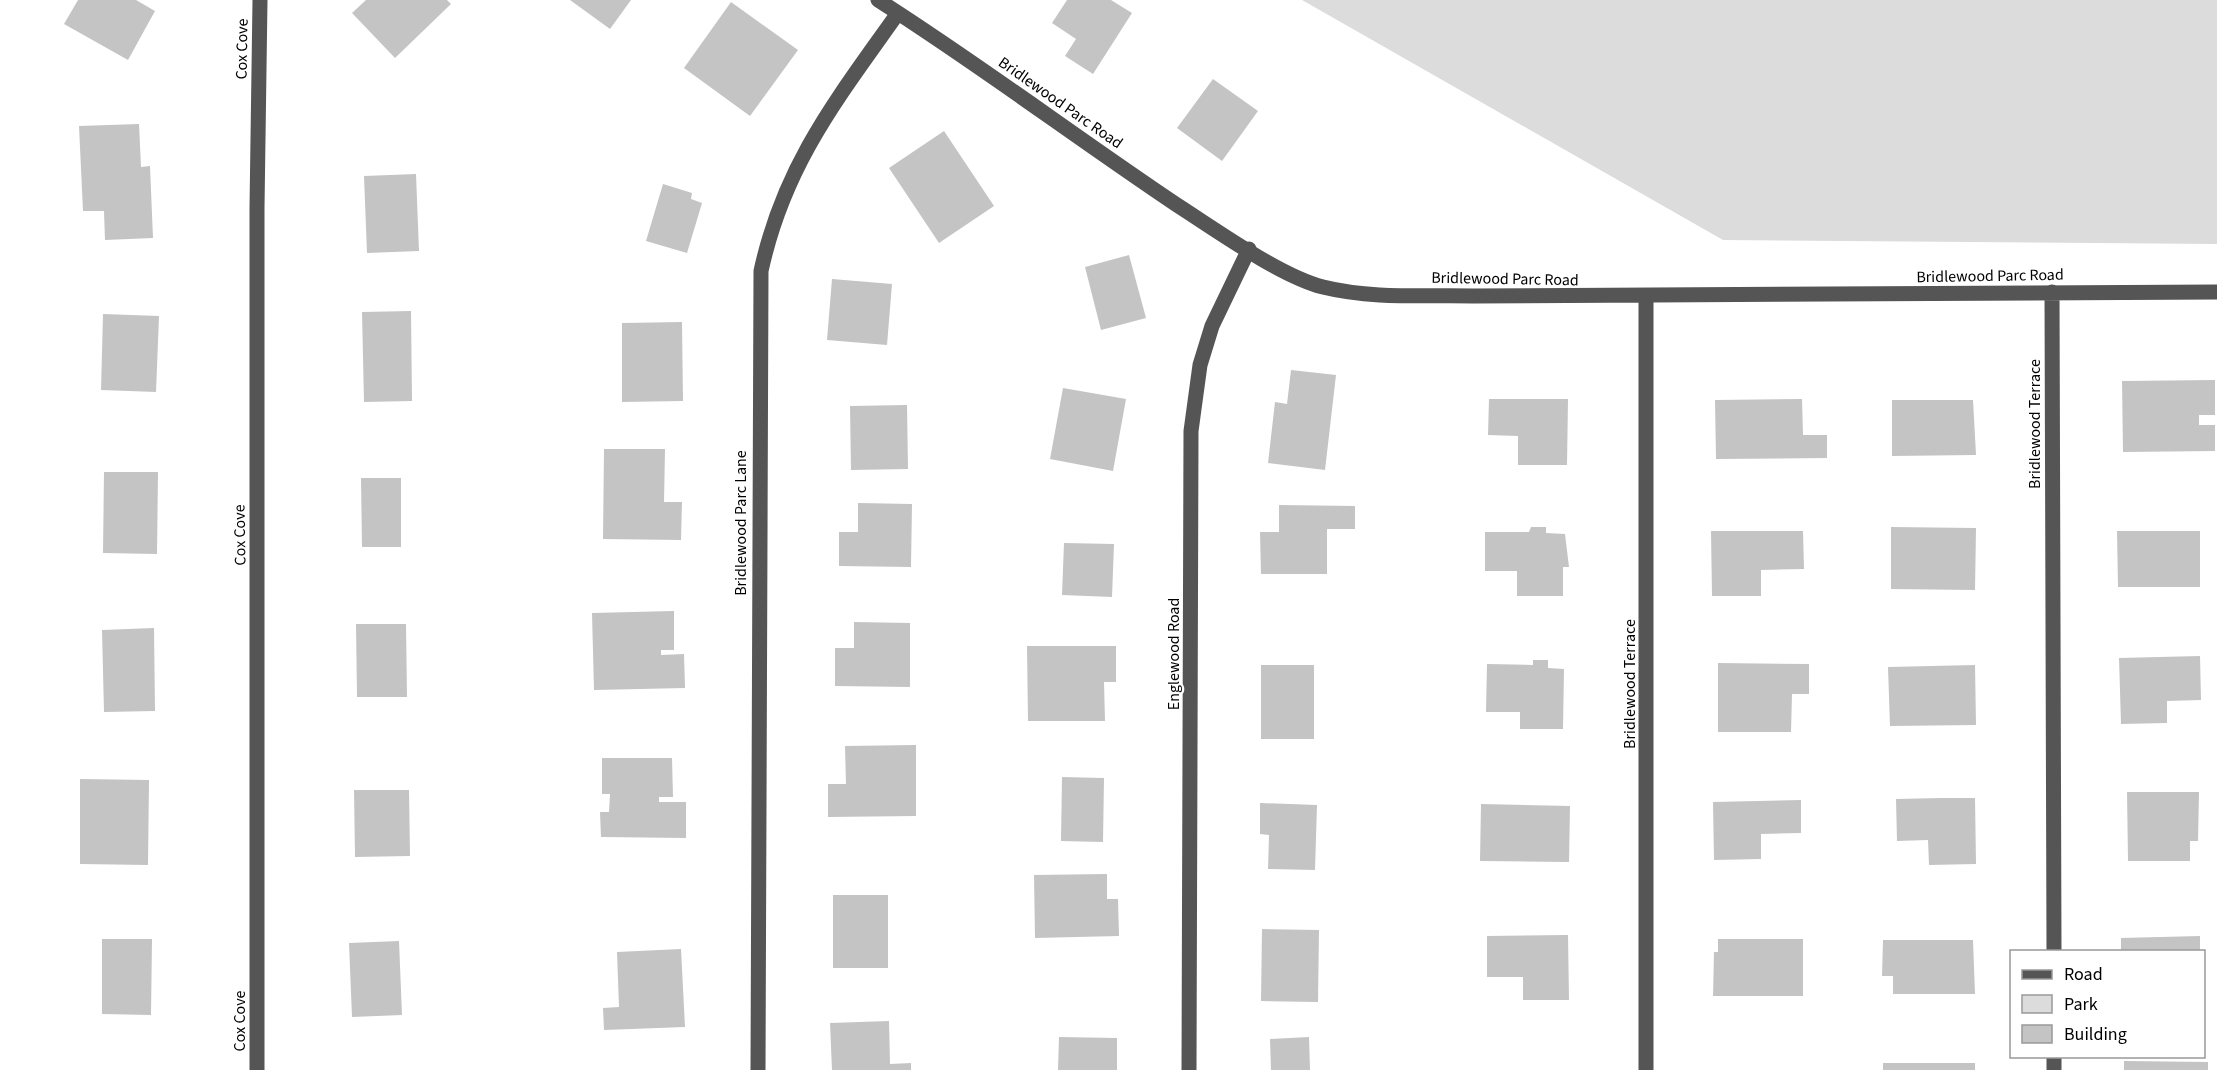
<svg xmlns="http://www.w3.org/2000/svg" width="2217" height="1070" font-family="'Source Sans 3',sans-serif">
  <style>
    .green { fill: #dcdcdc }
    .building { fill: #c4c4c4 }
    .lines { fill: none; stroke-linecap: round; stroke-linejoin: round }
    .minor { stroke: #555; stroke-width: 15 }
    .labels { text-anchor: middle; stroke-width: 4.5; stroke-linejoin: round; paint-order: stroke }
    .street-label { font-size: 16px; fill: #000; stroke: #fff }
  </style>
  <rect width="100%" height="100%" fill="#fff"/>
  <path class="green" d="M1302 0H2217V244L1723 240Z"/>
  <path class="building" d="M78 0H136L155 11 128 60 64 24Z
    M366 0H447L451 4 395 58 352 13Z
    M570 0H631L610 29Z
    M1067 0H1111L1132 13 1093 74 1065 56 1076 39 1052 23Z
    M731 2 798 50 750 116 684 68Z
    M1213 79 1258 111 1222 161 1177 128Z
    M139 124 141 167 150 166 153 238 105 240 104 211H83L79 126Z
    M944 131 994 206 939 243 889 168Z
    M416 174 419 251 367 253 364 176Z
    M663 184 692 193 691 199 702 203 687 253 646 241Z
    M1129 255 1146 318 1101 330 1085 267Z
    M832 279 892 284 887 345 827 340Z
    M411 311 412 401 364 402 362 312Z
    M103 314 159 316 156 392 101 390Z
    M682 322 683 401 622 402V323Z
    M1291 370 1336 375 1325 470 1268 463 1275 402 1287 404Z
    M2215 380V415H2199V425H2215V451L2123 452 2122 381Z
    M1063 388 1126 399 1113 471 1050 459Z
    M1489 399H1568L1567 465H1518V436L1488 435Z
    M1802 399 1803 435H1827V458L1716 459 1715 400Z
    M1892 400H1973L1976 455 1892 456Z
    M907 405 908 469 851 470 850 406Z
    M604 449H665L664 502H682L681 540 603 539Z
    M104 472H158L157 554 103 553Z
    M361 478H401V547H362Z
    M858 503 912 504 911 567 839 566V532H858Z
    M1279 505 1355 506V529H1327V574H1261L1260 532H1279Z
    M1531 527H1546V533L1565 534 1569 567H1563V596H1517V571H1485V532H1529Z
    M1891 527 1976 528 1975 590 1891 589Z
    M1711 531H1803L1804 569 1761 570V596H1712Z
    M2117 531H2200V587H2118Z
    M1064 543 1114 544 1112 597 1062 595Z
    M674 611V650H661V655L684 654 685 688 594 690 592 613Z
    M854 622 910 623V687L835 686V648H854Z
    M356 624H406L407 697H357Z
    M154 628 155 711 104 712 102 630Z
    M1027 646H1116V682H1104L1105 721H1028Z
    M2200 656 2201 700 2167 701V723L2121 724 2119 658Z
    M1533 660H1548V668L1564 669 1563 729H1520V712H1486L1487 664 1533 665Z
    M1718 663 1809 664V694H1792L1791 732H1718Z
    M1261 665H1314V739H1261Z
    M1975 665 1976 725 1890 726 1888 667Z
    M916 745V816L828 817V784H846L845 746Z
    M602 758H672L673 797H659V802H686V838L601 837 600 812H609L610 794H602Z
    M1062 777 1104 778 1103 842 1061 841Z
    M80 779 149 780 148 865 80 864Z
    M354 790H409L410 856 355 857Z
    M2127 792H2199L2198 841H2190V861H2128Z
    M1941 798H1975L1976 864 1929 865 1928 840 1897 841 1896 799Z
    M1801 800V833L1761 834V859L1714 860 1713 802Z
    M1260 803 1317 805 1315 870 1268 869 1269 835 1260 834Z
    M1481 804 1570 806 1569 862 1480 861Z
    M1107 874V899H1118L1119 936 1035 938 1034 875Z
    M833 895H888V968H833Z
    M1262 929 1319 930 1318 1002 1261 1001Z
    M1568 935 1569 1000H1523V977H1487V936Z
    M2200 936V952H2121V938Z
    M102 939H152L151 1015 102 1014Z
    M1718 939H1803V996H1713L1714 952H1718Z
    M1883 940H1973L1975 994H1893V976H1882Z
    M399 941 402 1015 352 1017 349 943Z
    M681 949 685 1027 604 1030 603 1008 619 1007 617 952Z
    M889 1021 890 1064 911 1063V1070H832L830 1023Z
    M1059 1037 1117 1038V1070H1058Z
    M1309 1037 1310 1070H1271L1270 1039Z
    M2124 1061 2208 1062V1070H2124Z
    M1883 1063H1975V1070H1883Z"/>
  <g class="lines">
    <path class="minor" d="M878 0C980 65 1077 138 1177 205 1216 230 1280 276 1323 287 1371 299 1424 295 1473 296L2217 292
      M2052 292 2054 952
      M2054 1056V1070
      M257 1070V208L260 0
      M758 1070 761 271C784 165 837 99 898 13
      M1189 1070 1191 431 1200 365 1212 326 1249 249
      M1646 1070V297"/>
  </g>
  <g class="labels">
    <g class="street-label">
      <text transform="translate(241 49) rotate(-89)" y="6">Cox Cove</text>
      <text transform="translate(1061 102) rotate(35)" y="6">Bridlewood Parc Road</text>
      <text transform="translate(1990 275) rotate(-1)" y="6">Bridlewood Parc Road</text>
      <text transform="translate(1505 278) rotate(1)" y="6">Bridlewood Parc Road</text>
      <text transform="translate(2034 424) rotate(-90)" y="6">Bridlewood Terrace</text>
      <text transform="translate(740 523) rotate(-90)" y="6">Bridlewood Parc Lane</text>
      <text transform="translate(239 535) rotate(-91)" y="6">Cox Cove</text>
      <text transform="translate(1173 654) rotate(-90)" y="6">Englewood Road</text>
      <text transform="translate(1629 684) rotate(-90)" y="6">Bridlewood Terrace</text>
      <text transform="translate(239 1021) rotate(-90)" y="6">Cox Cove</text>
    </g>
  </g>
  <rect x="2010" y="950" width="195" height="108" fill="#ffffff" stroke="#999999" stroke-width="1.5"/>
  <rect x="2022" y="970" width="30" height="9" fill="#555555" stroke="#999999" stroke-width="1.5"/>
  <text x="2064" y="980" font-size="18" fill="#000000">Road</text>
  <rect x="2022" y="995" width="30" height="18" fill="#dcdcdc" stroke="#999999" stroke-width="1.5"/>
  <text x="2064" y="1010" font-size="18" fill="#000000">Park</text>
  <rect x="2022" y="1025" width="30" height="18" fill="#c4c4c4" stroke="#999999" stroke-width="1.5"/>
  <text x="2064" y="1040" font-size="18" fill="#000000">Building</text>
</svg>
